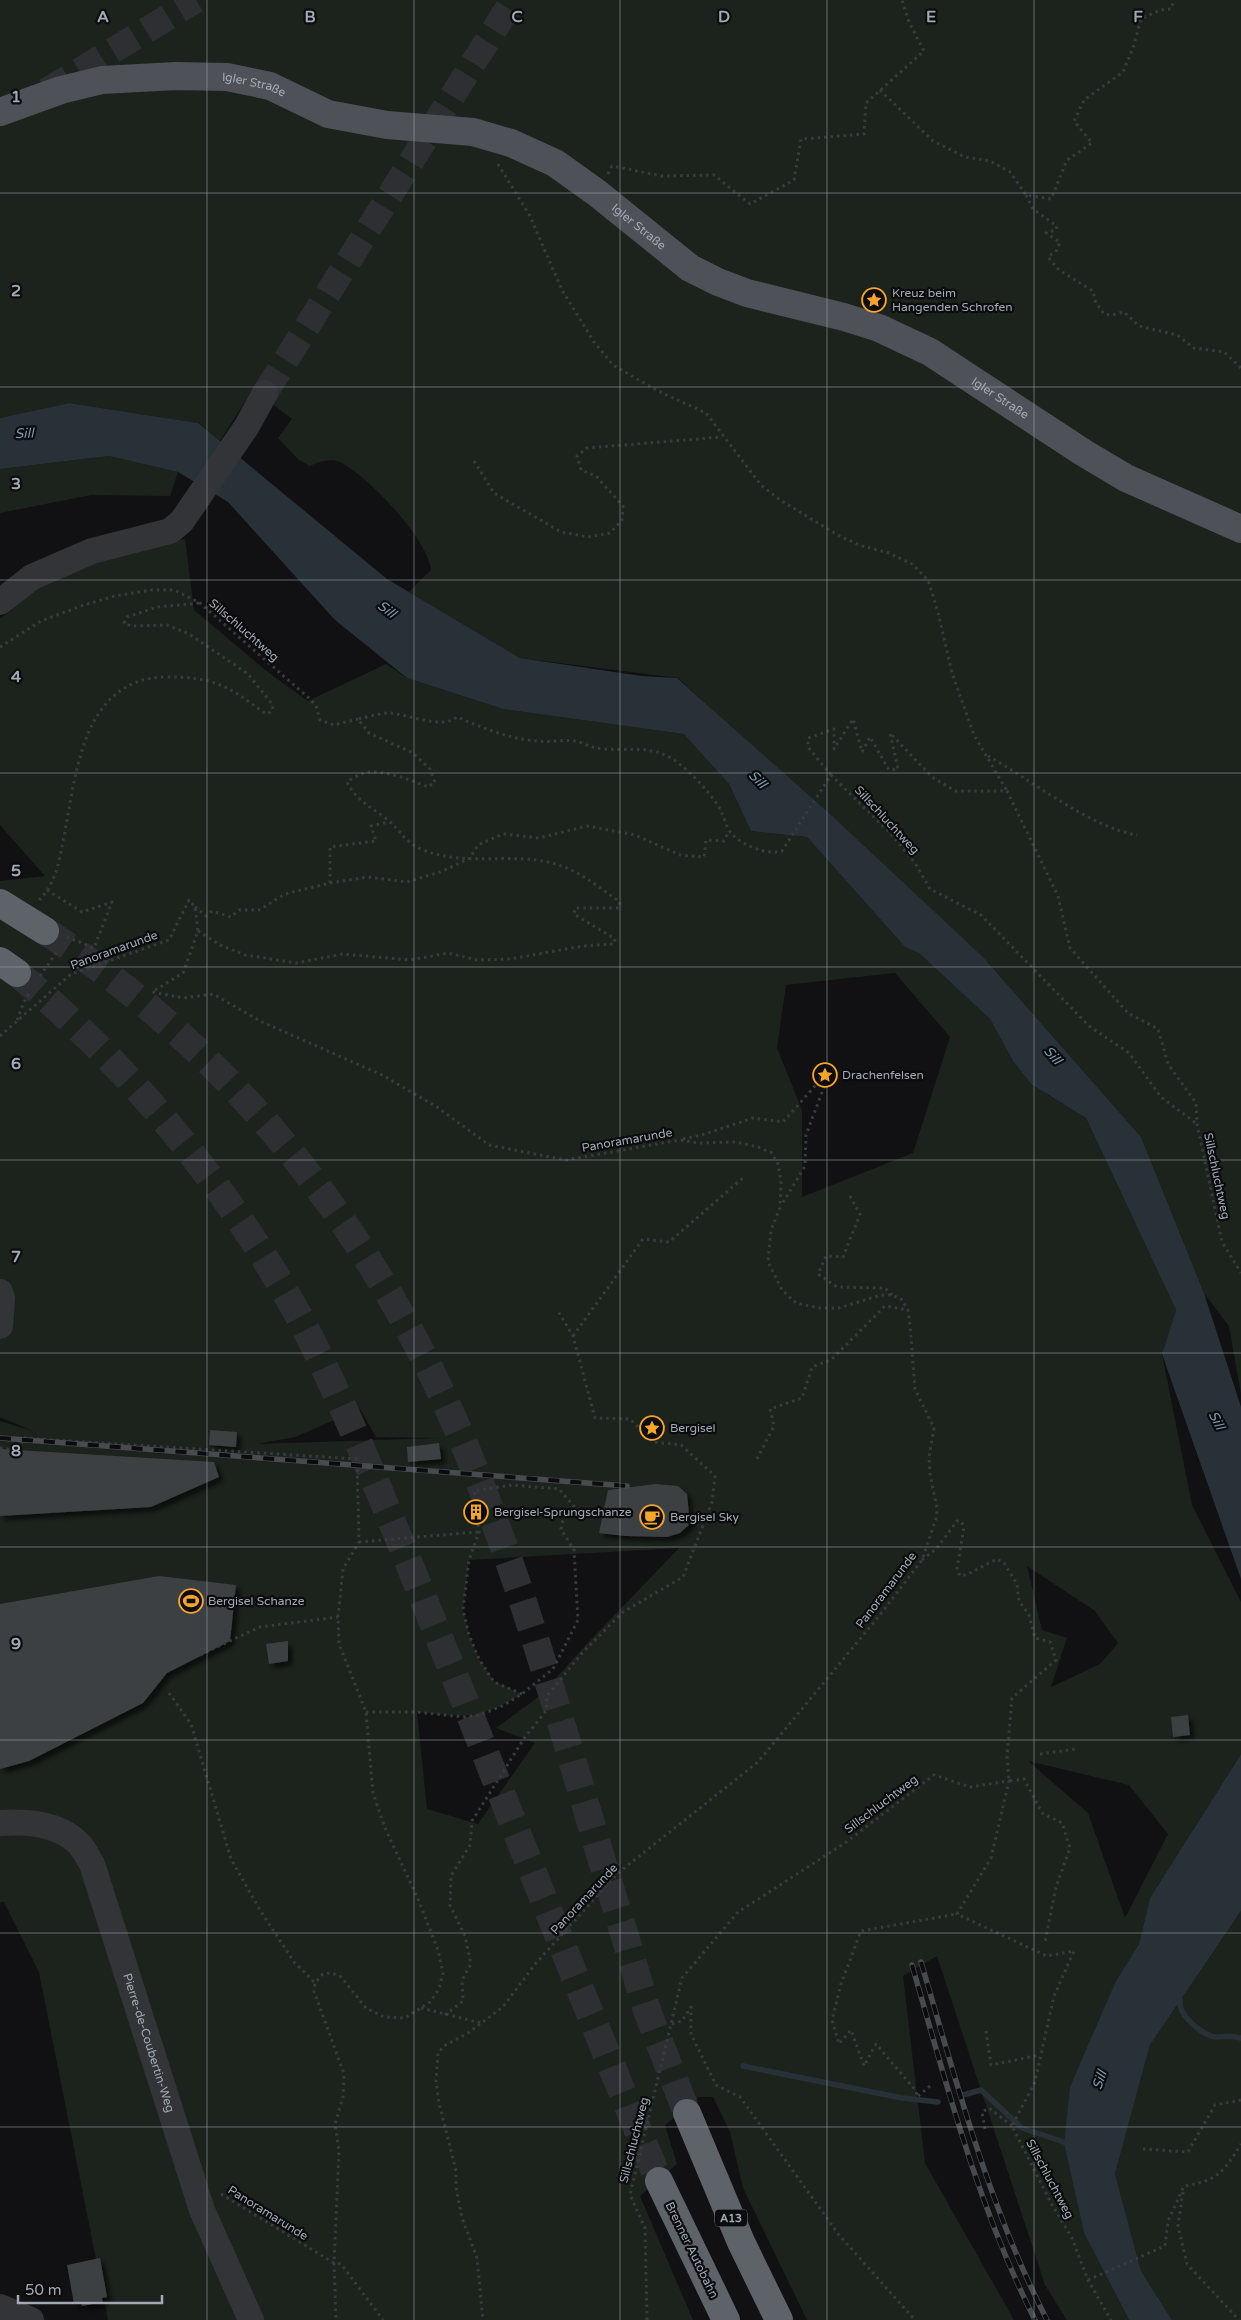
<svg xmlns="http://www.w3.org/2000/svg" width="1241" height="2320" font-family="'Varela Round',sans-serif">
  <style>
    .green { fill: #1c231c; fill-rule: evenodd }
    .water { fill: #283137 }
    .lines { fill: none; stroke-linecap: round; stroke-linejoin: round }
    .stream { stroke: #283137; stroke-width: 5.5 }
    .building { fill: #3d3f43; filter: url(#shadow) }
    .minor-tunnel { stroke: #2e2f33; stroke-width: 26; stroke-dasharray: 26 13; stroke-linecap: butt }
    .highway-tunnel { stroke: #2e2f33; stroke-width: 28; stroke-dasharray: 28 14; stroke-linecap: butt }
    .path { stroke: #383b3f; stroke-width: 3; stroke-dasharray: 2.5 4; stroke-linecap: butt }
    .minor { stroke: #323438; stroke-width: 26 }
    .major { stroke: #4e5157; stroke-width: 28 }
    .highway { stroke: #5e6269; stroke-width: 28 }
    .rail-casing { stroke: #474a4f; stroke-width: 5.5 }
    .rail { stroke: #0c0c0e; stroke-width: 4; stroke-dasharray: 11; stroke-linecap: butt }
    .grid { fill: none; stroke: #a2a9b4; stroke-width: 1; stroke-opacity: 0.55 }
    .labels { text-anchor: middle; stroke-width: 4.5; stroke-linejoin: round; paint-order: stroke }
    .shield { fill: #0c0c0e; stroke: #757a82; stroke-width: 1 }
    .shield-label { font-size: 11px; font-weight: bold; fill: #a2a9b4 }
    .street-label { font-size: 12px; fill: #a2a9b4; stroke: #0c0c0e }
    .poi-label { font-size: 12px; fill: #a2a9b4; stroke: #0c0c0e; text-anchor: start }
    .water-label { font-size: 14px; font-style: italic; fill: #7899b1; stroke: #0c0c0e }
    .grid-label { font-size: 16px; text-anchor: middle; font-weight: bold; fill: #a2a9b4; stroke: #0c0c0e; stroke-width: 4.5; stroke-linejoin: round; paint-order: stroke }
  </style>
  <defs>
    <filter id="shadow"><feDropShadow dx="4.5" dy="4.5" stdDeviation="2.5" flood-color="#0009"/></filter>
  </defs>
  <rect width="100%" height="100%" fill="#111113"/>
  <path class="green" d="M0 0H1241V1394L1229 1326 1204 1293 1141 1137 983 957 678 678 520 658 409 592 431 570C428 539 368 476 340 462 332 458 318 462 310 466L299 460 278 438 292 419 253 389 220 441 198 423 69 403 0 418Z
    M109 456 178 472 170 496 91 495 0 513V469Z
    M185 539 194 610 269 673 308 701 386 664 407 678 503 709 685 734 729 784 751 831 807 837 905 947 919 953 990 1019 1013 1061 1031 1084 1086 1118 1176 1310 1162 1354 1192 1505 1241 1602V1754L1150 1898 1139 1944 1116 1981 1064 2144 1084 2233 1129 2320H1067L1045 2285 937 1956 903 1976 925 2163 1014 2320H807L743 2188 730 2132 713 2097H699L665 2125 677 2164 640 2196 693 2320H108L39 1972 4 1902H0V1421L33 1431 0 1417V881L45 876 0 825V619L47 580 105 556ZM895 973 950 1037 913 1153 802 1197V1110L777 1048 786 985ZM360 1409 376 1437 439 1438 257 1444 295 1437ZM679 1548 582 1649 541 1695 496 1728 535 1743 478 1824 427 1809 417 1712C466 1717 478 1721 522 1694L494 1681 479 1659 469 1635 463 1610 469 1560ZM1027 1566 1095 1611 1118 1643 1100 1664 1051 1687 1067 1638 1042 1630ZM1028 1761 1129 1785 1168 1834 1125 1918 1088 1813Z
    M1241 1911V2320H1172L1141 2271 1115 2174 1150 2045Z"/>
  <path class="water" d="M69 403 198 423 387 579 520 658 641 676 677 678 832 816 983 957 1141 1137 1204 1293 1241 1407V1579L1162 1354 1176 1310 1086 1118 1031 1084 1013 1061 990 1019 919 953 905 947 807 837 751 831 729 784 684 734 503 709 407 678 335 620 228 502 178 472 109 456 0 469V418Z
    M1241 1754V1911L1150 2045 1115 2174 1141 2271 1172 2320H1129L1084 2233 1064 2144 1070 2087 1116 1981 1139 1944 1150 1898Z"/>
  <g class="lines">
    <path class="stream" d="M1179 1996C1180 2000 1180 2007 1182 2011 1188 2022 1205 2037 1217 2037 1227 2037 1230 2035 1241 2038
      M743 2066 902 2098 938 2102
      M963 2095 981 2090 1022 2128 1070 2144"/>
  </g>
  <path class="building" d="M210 1430 237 1432 236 1447 209 1445Z
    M439 1443 441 1459 408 1462 407 1447Z
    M0 1449 214 1462 219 1477 151 1507 0 1516Z
    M656 1484 678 1486 687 1494 690 1524 680 1533 667 1537 626 1536 599 1533 608 1490Z
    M159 1576 236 1585 230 1641 167 1673 143 1703 29 1761 0 1769V1604Z
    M288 1641V1661L269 1664 266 1644Z
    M1188 1715 1190 1735 1173 1737 1171 1717Z
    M100 2258 107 2297 102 2298 103 2302 82 2306 81 2302 74 2304 67 2265Z"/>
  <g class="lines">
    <path class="minor-tunnel" d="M46 91 196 0
      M265 393 513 0"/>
    <path class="highway-tunnel" d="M45 931C231 1050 371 1229 458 1430 526 1587 569 1754 619 1917 629 1948 637 1980 647 2010 660 2045 674 2079 687 2113
      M17 973C125 1063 213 1169 284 1290 309 1332 329 1377 349 1421 389 1512 426 1605 463 1697 527 1859 592 2020 659 2181"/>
    <path class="path" d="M880 90 933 141 965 157 990 161 1010 172 1026 195 1051 199 1067 160 1092 143 1074 121 1084 100 1123 72 1133 48 1141 19 1160 10 1171 9 1174 0
      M498 164 530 216 562 290 594 342 613 365 658 391 706 413 761 485 780 500 841 537 862 546 889 553 912 564 928 580 938 612 952 673 974 735 1007 791
      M608 174 612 166 662 176 714 175 750 204 794 180 801 139 864 134 866 103 924 51 909 22 902 0
      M1026 195 1033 209 1057 226 1056 230 1046 233 1060 242 1057 250 1048 257 1059 270 1093 291 1095 301 1104 314 1111 315 1124 312 1139 326 1177 335 1194 348 1224 352 1241 368
      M474 461 494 493 561 532 588 537 610 533 622 520 623 506 596 476 581 470 577 456 587 448 722 437
      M0 647 41 621 84 605 115 596 151 590H174L200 603 310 699 316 706 320 720 334 725 358 719
      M988 756C1030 779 1091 828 1137 835
      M831 775 808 747V738L834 729V749L853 719 862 752 870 737 889 770 898 769 890 733 932 777 955 791H1007L1058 896 1070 948 1128 1013 1158 1029 1168 1064 1196 1103 1197 1124 1222 1242 1241 1273
      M330 883V847L376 841 371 826 389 822
      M47 890 82 912 112 902 94 948 67 937
      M39 900C55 885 59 862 63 841 76 779 80 678 166 677 213 677 227 685 263 712L268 714 273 709 272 704 248 674 189 634 167 625 131 626 124 623 127 617 157 607 200 603
      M195 907 206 916 212 911 231 917 239 910H259L285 894 330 883 368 877 407 882 443 871 470 858 478 845 503 834 539 838 587 826 635 835 680 855 704 857 706 840 724 841 729 831
      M198 931 220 945 245 955 297 963 342 954 410 960 448 953 477 960 510 959 583 946 614 944 615 939 574 914 575 908H619L620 902C597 886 576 868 548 862 506 853 458 867 419 848 403 840 400 830 388 820 373 808 355 800 347 782 351 779 356 776 361 774 378 767 411 780 428 787L435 782 430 769 413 753 369 733 358 719C368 717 380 713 389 713 407 714 443 730 457 717 483 728 509 739 537 741 549 743 563 739 575 741 582 742 589 747 596 748 620 752 645 745 667 756 685 765 710 792 720 809 724 817 726 827 731 833 741 845 768 856 782 851L831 775 892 835 915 863 930 889 981 915 1089 1026 1129 1053 1161 1097 1197 1124
      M40 976 58 950
      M17 1020 24 1002 30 992
      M0 1036 71 974 169 940 189 900 195 907 198 931 183 973 152 992 184 998 213 994 262 1022 382 1075 437 1107 489 1145 566 1160 680 1140 698 1143 736 1142 758 1147 772 1153 778 1164 781 1181 780 1208 771 1230 768 1262 782 1290 796 1303 819 1308H839L881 1295H892L901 1299 908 1310 910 1325 915 1389 934 1428 929 1457 930 1474 937 1508 936 1519 922 1560 879 1616 758 1762 618 1873 536 1963 503 2007 468 2033 444 2046 438 2053 436 2081 439 2103 456 2171V2188L462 2218 477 2258 483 2320
      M683 1139 702 1135 753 1118 783 1122 823 1077 827 1079 806 1135 805 1166 781 1206
      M850 1196 860 1214 843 1257 826 1256 818 1274 837 1287 885 1288 892 1295
      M573 1336 643 1239 669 1242 744 1177
      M0 1448 19 1450 23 1438 357 1459 359 1542 343 1569 338 1617 339 1644 366 1712 373 1793 385 1828 418 1899 438 1950 443 1973 439 1989 430 2002 405 2018 384 2017 366 2008 341 1977 332 1973 323 1974 315 1983 314 1991 344 2074 343 2097 335 2124 339 2152 334 2263 336 2320
      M757 1459 774 1426 770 1409 802 1398 812 1367 831 1360 885 1306 908 1310
      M359 1542 478 1532
      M922 1560 937 1548 957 1521H961L964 1527 957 1569 960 1576 968 1574 997 1559 1004 1563 1017 1584 1019 1601 1029 1615 1035 1638 1050 1642 1056 1660 1012 1698 1007 1757 1009 1781 1024 1779 1042 1813 1062 1823 1070 1848 1056 1887 1045 1942
      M200 1655 260 1627 338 1617
      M169 1693 191 1724 231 1859 260 1910 294 1962 315 1983
      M522 1694 494 1682 479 1659 469 1635 463 1610 469 1560 479 1532 474 1491 512 1485 559 1489 578 1511
      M366 1712H416L463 1717 480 1715 502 1706 522 1694 553 1669 578 1620 574 1550 561 1529 564 1515 578 1511 603 1514
      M1040 1754 1076 1749
      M421 2008 481 2023
      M445 2015 463 2001 462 1980 471 1964 465 1936 450 1905 451 1876 470 1845 472 1821 525 1737 546 1711 547 1696 582 1653 623 1612 683 1577 712 1502 715 1476 681 1445 653 1442 630 1419 595 1418 573 1336 558 1311
      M672 2024 682 2021 691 2007V2034L716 2085 740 2097 839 2235 915 2320
      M986 2031 991 2065 1040 2055
      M930 2086 917 2097 916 2091 876 2044 864 2066 851 2030 839 2044 832 2020 841 1984 861 1931 957 1914
      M985 2129 982 2112 989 2108 1012 2126
      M1143 2149 1188 2152 1215 2105 1241 2100
      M1183 2192 1178 2226 1187 2264 1239 2320
      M221 2194 334 2263 341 2264 383 2320
      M1088 2280 1165 2246 1168 2221 1184 2186C1217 2181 1224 2172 1241 2144
      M647 2320 645 2228 630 2195 682 1978 738 1912 845 1843 934 1775 970 1787 1009 1781 991 1858 957 1914 1047 1956 1074 1951 1054 1996 1035 2082 1012 2126 1051 2203 1072 2238 1088 2280 1111 2320"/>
    <g class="minor">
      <path d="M0 602 32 577 92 551 170 531 182 521 247 426 265 393"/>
      <path d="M0 1292 2 1298 0 1326"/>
      <path id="s1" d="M0 1823C27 1821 59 1823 79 1844 84 1849 88 1858 92 1864L202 2210 251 2320"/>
      <path d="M0 2307 31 2320"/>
    </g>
    <path class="major" id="s2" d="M0 112 61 90 102 80 176 76 227 77 270 86 328 114 387 125 473 132 511 143 555 163 597 193 690 268 718 282 747 293 844 317 879 328 930 352 1084 453 1126 478 1241 529"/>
    <path class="highway" d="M0 903 45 931
      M0 961 17 973
      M687 2113 741 2242 779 2320
      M659 2181 726 2320"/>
    <g class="rail-casing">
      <path id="rail" d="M0 1438 627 1486
        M921 1962C957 2084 989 2207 1047 2320
        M912 1965C947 2086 978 2207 1035 2320"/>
    </g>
    <use href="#rail" class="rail"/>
  </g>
  <path class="grid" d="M207 0V2320M414 0V2320M620 0V2320M827 0V2320M1034 0V2320M0 193H1241M0 387H1241M0 580H1241M0 773H1241M0 967H1241M0 1160H1241M0 1353H1241M0 1547H1241M0 1740H1241M0 1933H1241M0 2127H1241"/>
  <defs>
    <g id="sight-ring" transform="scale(1.25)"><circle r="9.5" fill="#0c0c0e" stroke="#f6a627" stroke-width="1.5"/><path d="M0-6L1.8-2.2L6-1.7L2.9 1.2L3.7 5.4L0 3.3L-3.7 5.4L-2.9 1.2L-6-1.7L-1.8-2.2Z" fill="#f6a627"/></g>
    <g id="building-ring" transform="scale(1.25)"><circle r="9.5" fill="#0c0c0e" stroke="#f6a627" stroke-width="1.5"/><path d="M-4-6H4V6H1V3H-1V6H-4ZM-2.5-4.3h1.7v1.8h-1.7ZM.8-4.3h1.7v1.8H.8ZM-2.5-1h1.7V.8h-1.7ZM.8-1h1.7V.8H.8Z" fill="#f6a627"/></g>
    <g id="cafe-ring" transform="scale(1.25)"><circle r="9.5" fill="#0c0c0e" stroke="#f6a627" stroke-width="1.5"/><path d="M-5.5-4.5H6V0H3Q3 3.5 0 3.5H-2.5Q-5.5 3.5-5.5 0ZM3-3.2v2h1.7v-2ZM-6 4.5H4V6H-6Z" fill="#f6a627"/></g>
    <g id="stadium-ring" transform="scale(1.25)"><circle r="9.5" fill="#0c0c0e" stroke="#f6a627" stroke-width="1.5"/><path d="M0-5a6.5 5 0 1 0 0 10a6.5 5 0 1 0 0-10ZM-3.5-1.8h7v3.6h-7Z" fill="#f6a627"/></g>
  </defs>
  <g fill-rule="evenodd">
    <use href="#sight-ring" x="874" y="300"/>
    <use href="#sight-ring" x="825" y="1075"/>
    <use href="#sight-ring" x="652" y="1428"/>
    <use href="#building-ring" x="476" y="1512"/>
    <use href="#cafe-ring" x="652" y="1517"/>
    <use href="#stadium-ring" x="191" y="1601"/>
  </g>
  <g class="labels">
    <rect class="shield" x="715" y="2209.5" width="32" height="17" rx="4"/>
    <g class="shield-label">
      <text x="731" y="2222">A13</text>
    </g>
    <g class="street-label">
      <text dy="4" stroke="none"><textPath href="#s2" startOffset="260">Igler Straße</textPath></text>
      <text dy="4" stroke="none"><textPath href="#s2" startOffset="680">Igler Straße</textPath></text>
      <text dy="4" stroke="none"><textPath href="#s2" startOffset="1085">Igler Straße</textPath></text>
      <text transform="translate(244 630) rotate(41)" y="4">Sillschluchtweg</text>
      <text transform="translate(887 820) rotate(47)" y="4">Sillschluchtweg</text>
      <text transform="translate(114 950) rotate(-20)" y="4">Panoramarunde</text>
      <text transform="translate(627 1140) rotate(-10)" y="4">Panoramarunde</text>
      <text transform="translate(1217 1176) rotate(78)" y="4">Sillschluchtweg</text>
      <text transform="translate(886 1590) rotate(-53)" y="4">Panoramarunde</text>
      <text transform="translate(881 1804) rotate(-37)" y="4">Sillschluchtweg</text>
      <text transform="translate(584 1899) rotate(-47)" y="4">Panoramarunde</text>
      <text dy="4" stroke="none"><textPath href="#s1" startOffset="296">Pierre-de-Coubertin-Weg</textPath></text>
      <text transform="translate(634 2140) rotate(-76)" y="4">Sillschluchtweg</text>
      <text transform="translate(1050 2179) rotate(62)" y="4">Sillschluchtweg</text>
      <text transform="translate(268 2213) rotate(32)" y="4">Panoramarunde</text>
      <text transform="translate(692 2250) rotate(64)" y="4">Brenner Autobahn</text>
    </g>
    <g class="poi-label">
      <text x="892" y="297">Kreuz beim<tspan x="892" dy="14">Hangenden Schrofen</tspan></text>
      <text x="842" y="1079">Drachenfelsen</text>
      <text x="670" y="1432">Bergisel</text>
      <text x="494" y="1516">Bergisel-Sprungschanze</text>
      <text x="670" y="1521">Bergisel Sky</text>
      <text x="208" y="1605">Bergisel Schanze</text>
    </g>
    <g class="water-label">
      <text transform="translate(24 433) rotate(-2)" y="5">Sill</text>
      <text transform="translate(387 609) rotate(37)" y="5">Sill</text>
      <text transform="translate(758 779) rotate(46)" y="5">Sill</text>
      <text transform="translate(1053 1055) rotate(49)" y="5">Sill</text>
      <text transform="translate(1217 1420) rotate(64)" y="5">Sill</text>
      <text transform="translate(1099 2080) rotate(-71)" y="5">Sill</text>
    </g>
  </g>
  <g class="grid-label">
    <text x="103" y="22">A</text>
    <text x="310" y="22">B</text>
    <text x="517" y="22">C</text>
    <text x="724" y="22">D</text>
    <text x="931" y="22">E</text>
    <text x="1138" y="22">F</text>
    <text x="16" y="102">1</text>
    <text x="16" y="296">2</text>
    <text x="16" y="489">3</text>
    <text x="16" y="682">4</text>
    <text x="16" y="876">5</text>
    <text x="16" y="1069">6</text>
    <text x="16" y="1262">7</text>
    <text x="16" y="1456">8</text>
    <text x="16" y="1649">9</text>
  </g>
  <path d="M18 2295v8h144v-8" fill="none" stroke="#a2a9b4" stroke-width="2.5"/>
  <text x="25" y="2295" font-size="15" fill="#a2a9b4" stroke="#0c0c0e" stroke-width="4" paint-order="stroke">50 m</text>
</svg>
